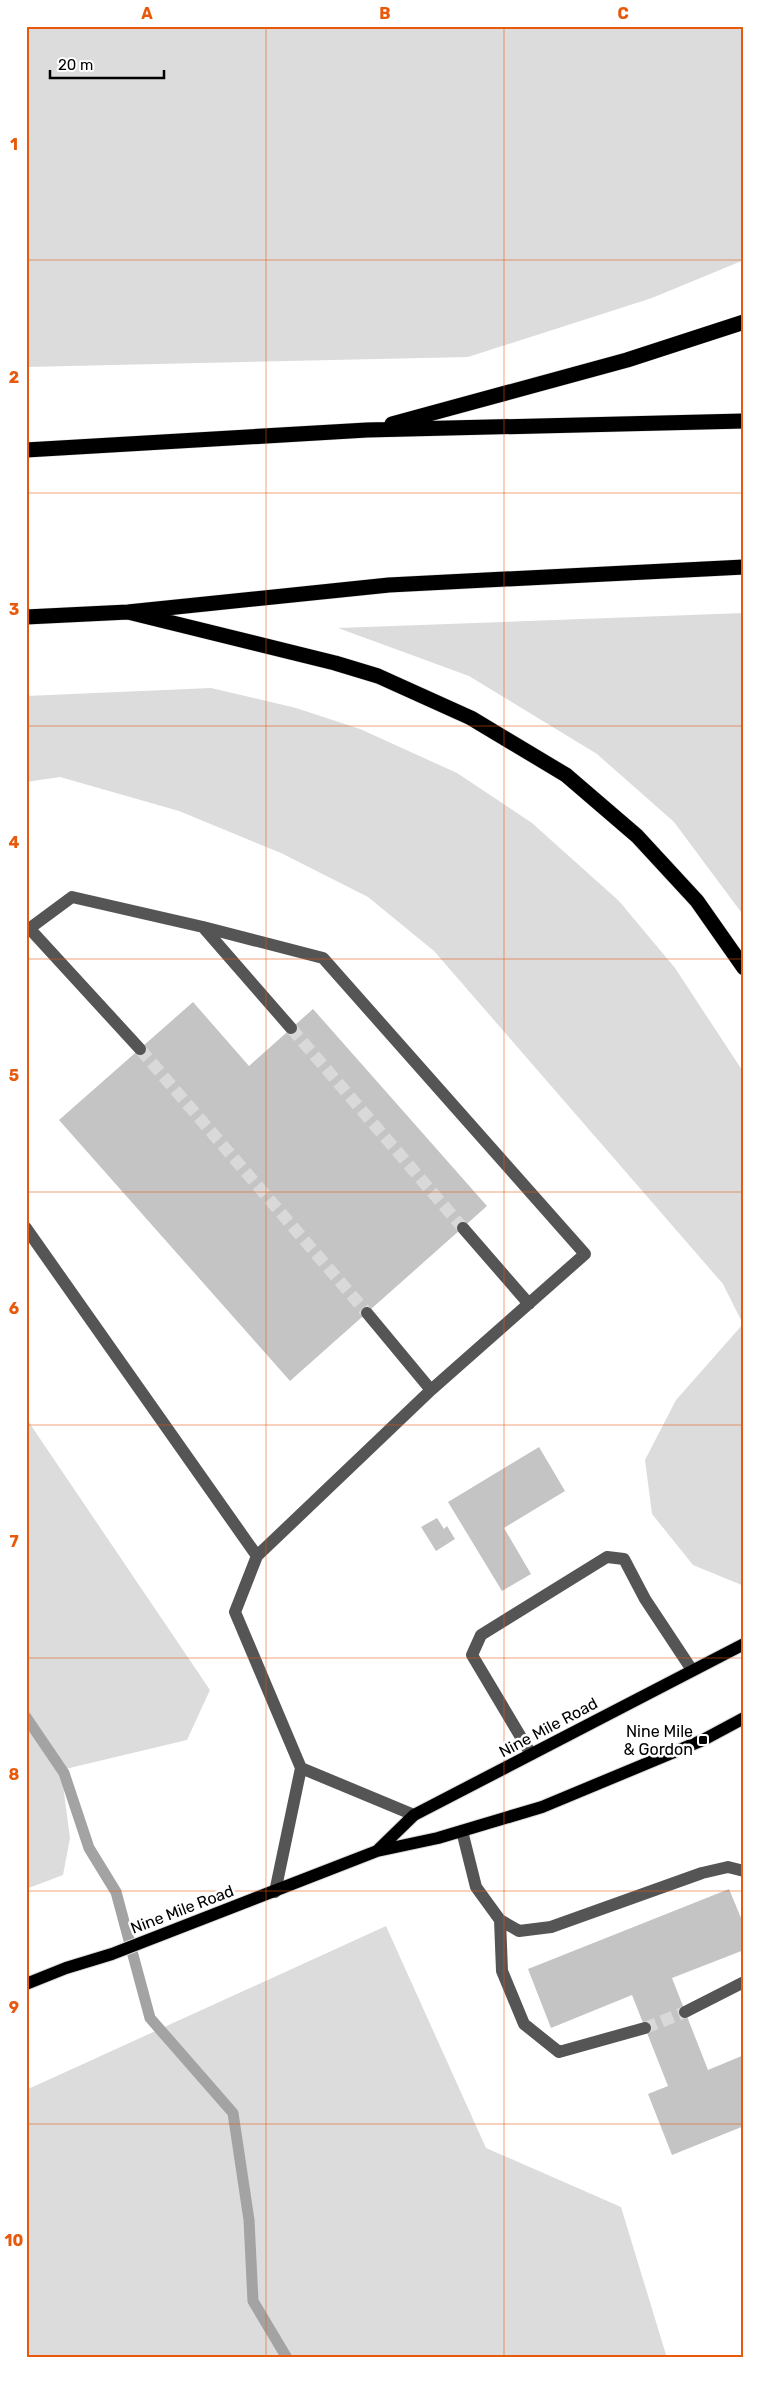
<svg xmlns="http://www.w3.org/2000/svg" width="770" height="2384" font-family="Rubik,sans-serif">
  <style>
    .green { fill: #dcdcdc }
    .lines { fill: none; stroke-linecap: round; stroke-linejoin: round }
    .stream { stroke: #a3a3a3; stroke-width: 11 }
    .building { fill: #c4c4c4 }
    .minor-tunnel { stroke: #d9d9d9; stroke-width: 12; stroke-dasharray: 12 6; stroke-linecap: butt }
    .major-casing { stroke: #dbdbdb; stroke-width: 14 }
    .highway-casing { stroke: #dbdbdb; stroke-width: 16 }
    .minor { stroke: #555; stroke-width: 12 }
    .major { stroke: #000; stroke-width: 12 }
    .highway { stroke: #000; stroke-width: 15 }
    .grid { fill: none; stroke: #e8590c; stroke-width: 1; stroke-opacity: 0.55 }
    .poi-dot { fill: #000; stroke: #fff; stroke-width: 2 }
    .labels { text-anchor: middle; stroke-width: 5; stroke-linejoin: round; paint-order: stroke }
    .street-label { font-size: 16px; fill: #000; stroke: #fff }
    .poi-label { font-size: 16px; fill: #000; stroke: #fff; text-anchor: end }
    .neatline { fill: none; stroke: #e8590c; stroke-width: 2 }
    .grid-label { font-size: 16px; text-anchor: middle; font-weight: bold; fill: #e8590c }
  </style>
  <rect width="100%" height="100%" fill="#fff"/>
  <path class="green" d="M26 26H744V260L652 298 468 357 26 367Z
    M744 613V916L674 822 597 754 469 676 338 628Z
    M211 688 296 708 360 729 457 773 532 823 619 901 675 968 744 1073V1586L693 1565 652 1514 645 1460 676 1400 743 1324 723 1284 434 951 368 897 281 853 179 811 60 777 26 782V696Z
    M26 1418 210 1690 187 1740 61 1770 70 1838 63 1875 26 1889Z
    M386 1926 486 2148 621 2207 667 2358H26V2090Z"/>
  <g class="lines">
    <path class="stream" d="M26 1717 64 1773 89 1848 116 1892 150 2018 233 2113 249 2220 253 2301 287 2358"/>
  </g>
  <path class="building" d="M193 1002 249 1066 313 1009 487 1206 290 1381 59 1120Z
    M539 1447 565 1491 504 1528 531 1574 502 1591 448 1502Z
    M437 1518 444 1529 447 1526 455 1539 436 1551 421 1527Z
    M729 1889 744 1925V1950L672 1978 708 2070 744 2055V2126L672 2155 648 2094 668 2086 632 1995 551 2028 528 1969Z"/>
  <g class="lines">
    <path class="minor-tunnel" d="M291 1028 463 1228
      M140 1049 367 1313
      M645 2028 685 2012"/>
    <g class="major-casing">
      <path id="major" d="M377 1851 414 1815 744 1644
        M26 1984 66 1968 112 1954 377 1851 438 1838 542 1807 703 1740 744 1718"/>
    </g>
    <g class="highway-casing">
      <path id="highway" d="M392 424 627 360 744 322
        M26 450 367 430 744 421
        M128 612 335 663 378 676 471 718 566 775 637 836 697 901 744 968
        M26 617 128 612 389 585 744 567"/>
    </g>
    <path class="minor" d="M203 927 291 1028
      M29 928 140 1049
      M26 931 72 897 203 927 323 958 585 1254 431 1390 257 1556
      M26 1228 257 1556 235 1612 301 1768 275 1892
      M463 1228 529 1304
      M367 1313 431 1390
      M531 1754 472 1655 481 1635 607 1557 624 1559 645 1599 692 1670
      M301 1768 414 1815
      M462 1831 476 1887 500 1920 519 1931 551 1927 702 1873 728 1867 744 1871
      M500 1920 502 1971 524 2024 559 2052 645 2028
      M685 2012 744 1982"/>
    <use href="#major" class="major"/>
    <use href="#highway" class="highway"/>
  </g>
  <path class="grid" d="M266 26V2358M504 26V2358M26 260H744M26 493H744M26 726H744M26 959H744M26 1192H744M26 1425H744M26 1658H744M26 1891H744M26 2124H744"/>
  <rect class="poi-dot" x="698" y="1735" width="10" height="10" rx="2.5"/>
  <g class="labels">
    <g class="street-label">
      <text transform="translate(548 1727) rotate(-28)" y="6">Nine Mile Road</text>
      <text transform="translate(182 1909) rotate(-21)" y="6">Nine Mile Road</text>
    </g>
    <g class="poi-label">
      <text x="693" y="1737">Nine Mile<tspan x="693" dy="18">&amp; Gordon</tspan></text>
    </g>
  </g>
  <rect width="770" height="2384" fill="none" stroke="#ffffff" stroke-width="55"/>
  <path d="M50 70v8h114v-8" fill="none" stroke="#000000" stroke-width="2.5"/>
  <text x="58" y="70" font-size="15" fill="#000000" stroke="#ffffff" stroke-width="4" paint-order="stroke">20 m</text>
  <rect x="28" y="28" width="714" height="2328" class="neatline"/>
  <g class="grid-label">
    <text x="147" y="19">A</text>
    <text x="385" y="19">B</text>
    <text x="623" y="19">C</text>
    <text x="14" y="150">1</text>
    <text x="14" y="383">2</text>
    <text x="14" y="615">3</text>
    <text x="14" y="848">4</text>
    <text x="14" y="1081">5</text>
    <text x="14" y="1314">6</text>
    <text x="14" y="1547">7</text>
    <text x="14" y="1780">8</text>
    <text x="14" y="2013">9</text>
    <text x="14" y="2246">10</text>
  </g>
</svg>
